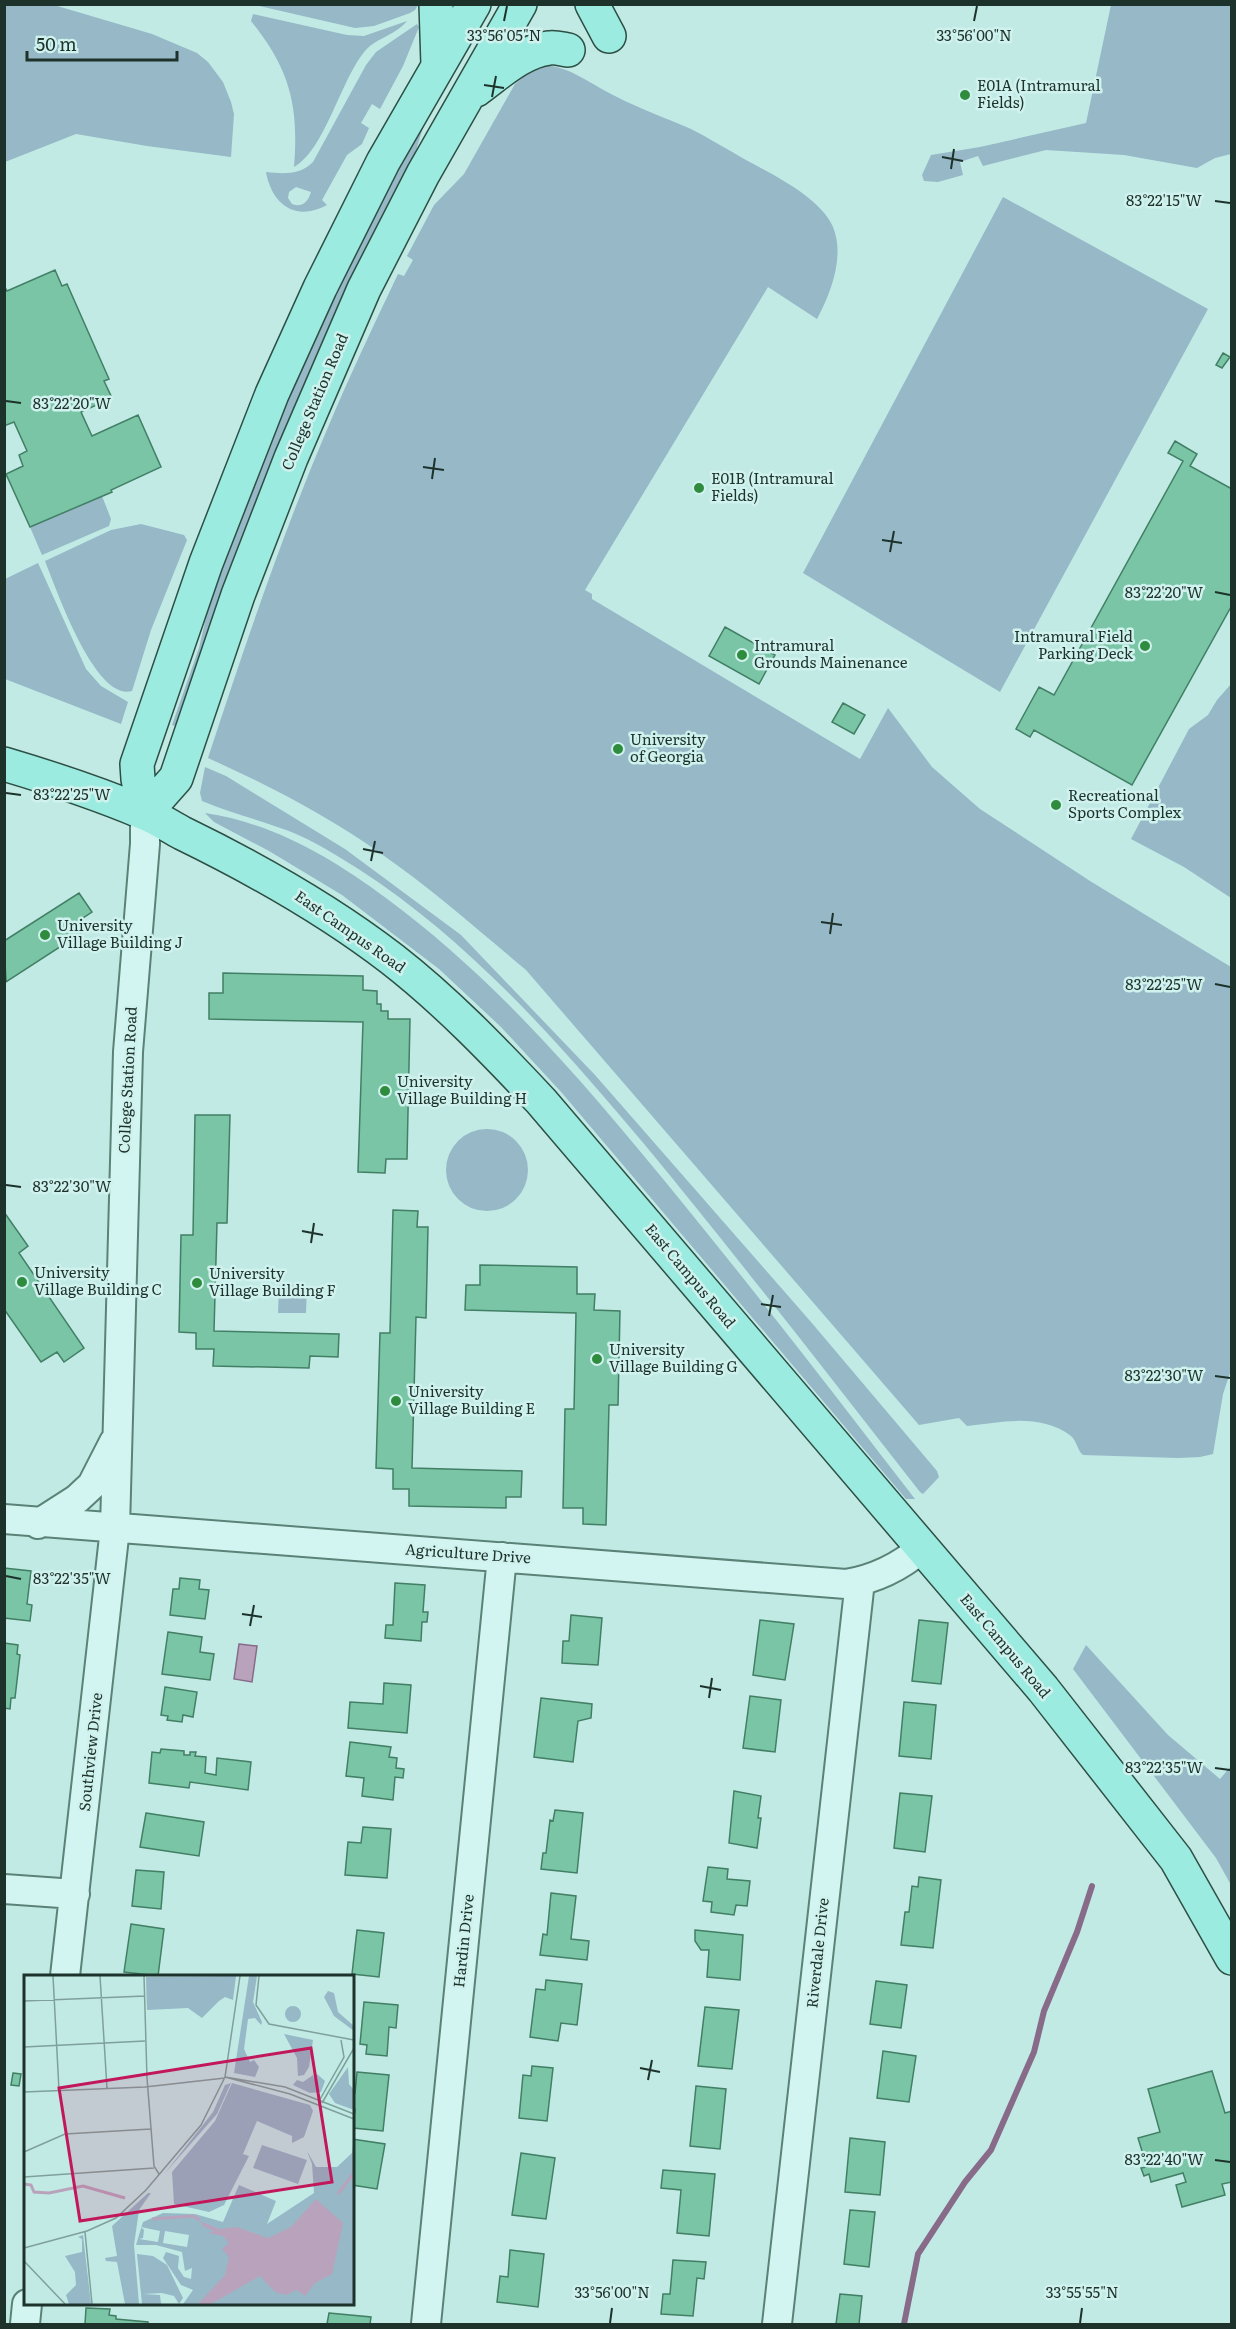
<svg xmlns="http://www.w3.org/2000/svg" width="1236" height="2329" font-family="Literata,serif">
  <style>
    .green { fill: #96b8c7; fill-rule: evenodd }
    .water { fill: #b9a3bc; stroke: #876b89; stroke-width: 1.5 }
    .lines { fill: none; stroke-linecap: round; stroke-linejoin: round }
    .stream { stroke: #876b89; stroke-width: 6 }
    .building { fill: #7ac5a6; stroke: #427f65; stroke-width: 1.5 }
    .minor-casing { stroke: #5a8276; stroke-width: 32 }
    .major-casing { stroke: #2e4f44; stroke-width: 36 }
    .minor { stroke: #d3f5f1; stroke-width: 28 }
    .major { stroke: #9bebe0; stroke-width: 33 }
    .ticks { fill: none; stroke: #1d322b; stroke-width: 2 }
    .poi-dot { fill: #2f8c3f; stroke: #d0f2ee; stroke-width: 2 }
    .labels { text-anchor: middle; stroke-width: 5; stroke-linejoin: round; paint-order: stroke }
    .poi-label { font-size: 15px; fill: #1d322b; stroke: #d0f2ee; text-anchor: start }
    .street-label { font-size: 15px; fill: #1d322b; stroke: #d0f2ee }
    .inset-river { fill: none; stroke: #b9a3bc; stroke-width: 3 }
    .inset-road { fill: none; stroke: #7fa09b; stroke-width: 1.5 }
    .view { fill: #c2185b; fill-opacity: 0.15; stroke: #c2185b; stroke-width: 3 }
    .inset-edge { fill: none; stroke: #1d322b; stroke-width: 3 }
    .ticks-label { font-size: 15px; text-anchor: middle; fill: #1d322b; stroke: #d0f2ee; stroke-width: 5; stroke-linejoin: round; paint-order: stroke }
  </style>
  <rect width="100%" height="100%" fill="#c1eae5"/>
  <path class="green" d="M5 4 54 5 152 34 197 53 208 62 223 82 231 102 234 114 231 157 147 146 76 134 5 162Z
    M255 5V4L418 5 415 10 410 13 374 26 355 28Z
    M1111 5H1231V154L1215 158 1197 168 1124 155 1046 150 983 166 978 156 960 162 963 175 938 182 924 181 922 175 931 155 980 147 1086 123Z
    M253 14 347 35 364 36 407 21C396 35 376 38 365 51 341 79 325 150 294 167 299 106 290 69 251 21Z
    M417 24 419 27 403 66 380 109 372 104 361 123 369 128 362 144 347 155 322 200 327 205C296 222 272 205 266 172 284 174 300 175 313 162L366 65 376 52ZM296 187 311 192C308 202 302 208 292 204L288 198 289 192Z
    M545 65C571 67 592 85 615 96 640 109 666 118 691 129 707 137 723 147 739 156 767 172 820 196 833 227 845 256 831 293 817 319L768 287 585 590 592 594V599L860 759 888 708 932 767 980 809 1090 881 1231 967 1232 1367 1223 1394 1213 1454 1200 1457 1178 1458 1083 1455C1077 1450 1077 1441 1071 1436 1040 1413 1002 1422 967 1426L959 1418 919 1425 526 970C478 930 431 888 380 853 326 815 268 785 208 758 244 648 281 538 326 432 348 379 373 327 398 274L404 276 413 260 407 256 434 205 464 174 515 84 534 68Z
    M427 114 412 164 181 728 172 725 199 648 213 587 278 413 380 196Z
    M1003 197 1208 309 1000 692 803 573Z
    M102 496 111 519 109 526 42 555 30 527Z
    M141 524 184 535 187 540 151 630 132 691C95 702 56 588 45 561L111 530Z
    M38 563 86 669 101 686 128 702 121 724 5 679V579Z
    M1231 684 1232 898H1231L1184 867 1131 839 1189 729 1208 715 1217 700Z
    M205 767 226 776 345 849 461 935 595 1075 811 1322 937 1471 939 1477 923 1494 920 1492C829 1376 739 1259 645 1145 561 1045 471 942 360 870 338 856 314 841 289 831 260 820 230 813 202 801L200 793Z
    M205 813C273 823 332 858 386 898 500 982 592 1092 681 1201 761 1299 838 1399 915 1499H906L562 1093 501 1027 439 969 342 895 269 851 214 822Z
    M446 1170a41 41 0 1 1 82 0a41 41 0 1 1-82 0Z
    M279 1285 307 1286 306 1313H278Z
    M1086 1645 1168 1735 1220 1779 1231 1766V1885L1216 1858 1073 1669Z"/>
  <path class="water" d="M239 1644 257 1646 252 1682 234 1679Z"/>
  <g class="lines">
    <path class="stream" d="M904 2324 918 2254 965 2182 991 2150 1034 2052 1044 2011 1077 1932 1092 1886"/>
  </g>
  <path class="building" d="M55 270 62 286 67 284 109 379 104 381 112 398 81 412 92 436 138 415 161 467 111 490 112 492 30 527 6 474 23 466 19 455 27 451 14 422 4 426V286L7 291Z
    M1223 353 1230 357 1222 368 1216 365Z
    M1175 441 1197 454 1190 466 1232 489V605L1132 785 1034 730 1030 737 1016 729 1039 687 1054 695 1183 461 1168 453Z
    M725 627 775 655 759 684 709 656Z
    M843 703 865 715 854 734 832 722Z
    M79 893 92 912 80 920 86 930 6 982 4 941Z
    M223 973 363 976V990L377 991V1004H381V1011H388V1019H410L407 1159H386L385 1173 358 1172 363 1022 209 1019V993H223Z
    M195 1115H230L227 1223H217L214 1331 339 1334 338 1357 310 1356 309 1368 213 1366 214 1349H196V1333L179 1332 181 1235H193Z
    M393 1210 418 1211 417 1227H428L426 1318 416 1317 412 1468 522 1471 521 1497H506V1508L409 1506V1489H393V1469L376 1468 380 1333H390Z
    M4 1212 28 1246 19 1253 84 1348 64 1362 57 1352 41 1362 4 1309Z
    M480 1265 577 1267V1294H595L594 1310 620 1311 618 1405H609L606 1525 583 1524V1508H563L565 1409H574L576 1313 465 1310 466 1285H480Z
    M4 1568 31 1571 27 1604 32 1605 30 1621 4 1618Z
    M180 1578 200 1580 199 1589 209 1590 205 1619 170 1615 173 1589H179Z
    M395 1583 425 1585 423 1612H428L427 1622H422L421 1641 385 1638 386 1625H393Z
    M571 1615 602 1618 598 1665 562 1663 563 1641H569Z
    M760 1620 794 1624 785 1680 753 1675Z
    M919 1620 948 1623 941 1684 912 1681Z
    M168 1632 202 1637 200 1652 214 1654 210 1680 162 1674Z
    M4 1643 18 1645 17 1654 20 1655 15 1698H11L10 1709 4 1708Z
    M384 1683 411 1685 407 1733 348 1728 350 1702 383 1704Z
    M165 1687 197 1692 193 1717 183 1715 182 1722 167 1720 168 1716 161 1715Z
    M750 1696 781 1700 775 1752 743 1748Z
    M541 1698 592 1704 591 1718 578 1721 573 1762 534 1757Z
    M904 1702 936 1705 931 1759 899 1756Z
    M350 1742 391 1747 389 1757 397 1758 396 1768 404 1769 403 1778 395 1777 393 1800 362 1796 364 1778 346 1776Z
    M161 1749 184 1751V1755H190V1752H196L195 1756 206 1757 205 1773 216 1775 217 1758 251 1762 248 1790 190 1782 189 1788 149 1783 152 1752 160 1753Z
    M734 1791 761 1796 758 1818H761L757 1848 729 1843Z
    M900 1793 932 1796 925 1852 894 1848Z
    M555 1810 583 1813 577 1873 541 1869 543 1853H546L550 1820 553 1821Z
    M146 1813 204 1822 199 1856 140 1847Z
    M363 1827 391 1829 387 1878 345 1875 348 1842 361 1843Z
    M708 1867 728 1869 727 1879 750 1881 747 1906 736 1905 734 1915 711 1912 712 1902 703 1901Z
    M136 1870 164 1872 161 1909 132 1906Z
    M919 1877 941 1880 933 1948 901 1945 905 1912H909L912 1886 918 1887Z
    M551 1893 576 1896 571 1939 589 1941 587 1960 540 1955 543 1934 547 1935Z
    M131 1924 164 1929 158 1976 124 1972Z
    M357 1930 384 1933 379 1977 352 1974Z
    M695 1930 743 1935 740 1980 707 1977 709 1950H701L695 1941Z
    M546 1980 582 1984 577 2025 561 2023 558 2041 530 2037 536 1989 545 1990Z
    M876 1981 907 1985 901 2028 870 2024Z
    M364 2002 398 2005 396 2028 389 2027 387 2056 366 2054 367 2045 360 2044Z
    M705 2007 739 2010 732 2069 698 2066Z
    M883 2051 916 2056 909 2102 877 2098Z
    M532 2066 553 2068 547 2121 519 2118 523 2075 531 2076Z
    M1212 2071 1225 2113 1232 2111V2182L1222 2184 1225 2195 1182 2207 1176 2185 1186 2182 1183 2173 1151 2182 1149 2174 1144 2176 1141 2168 1147 2167 1138 2138 1160 2132 1148 2089Z
    M357 2072 389 2075 383 2131 353 2128 355 2109H352V2093H355Z
    M13 2073 21 2074 19 2086 11 2085Z
    M696 2086 726 2089 720 2149 690 2146Z
    M850 2138 885 2142 880 2195 845 2192Z
    M352 2139 385 2144 377 2189 352 2185Z
    M521 2153 555 2158 546 2219 512 2215Z
    M663 2170 715 2174 709 2236 677 2233 681 2190 661 2188Z
    M850 2210 875 2212 869 2267 844 2264Z
    M510 2250 544 2254 538 2307 497 2302 500 2276 508 2277Z
    M673 2260 706 2262 704 2279 697 2278 693 2316 661 2314 663 2294H670Z
    M840 2294 862 2296 859 2324H836Z
    M86 2308 110 2309 109 2315 116 2316V2319L148 2322V2324H85Z
    M329 2313 371 2317 370 2324H327Z"/>
  <g class="lines">
    <g class="minor-casing">
      <path id="minor" d="M4 1519 846 1584C875 1579 900 1567 922 1548
        M38 1524 77 1499 92 1485 114 1442
        M4 1889 75 1894
        M65 1976 115 1528 128 1052 145 844V813
        M25 2324 27 2304
        M426 2324 502 1557
        M777 2324 860 1581"/>
    </g>
    <g class="major-casing">
      <path id="major" d="M436 4 438 65
        M592 4 609 36
        M476 90C497 75 522 51 549 48 555 47 562 49 568 50
        M4 764C51 778 97 793 142 812 156 817 169 826 182 833 256 869 327 909 392 959 446 1001 494 1051 541 1101L1043 1689 1176 1859 1232 1958
        M145 813 176 778 238 595 291 458 364 289 423 174 520 4
        M145 813 138 779 137 764 206 563 272 394 320 288 383 162 474 4"/>
    </g>
    <use href="#minor" class="minor"/>
    <use href="#major" class="major"/>
  </g>
  <path class="ticks" d="M504 21 507 6M974 21 977 6M484 85 504 88M492 97 496 76M942 157 963 161M951 169 954 149M1215 201 1230 203M6 401 21 403M423 467 444 470M432 479 435 458M882 540 902 543M890 552 894 531M1215 592 1230 595M6 793 21 795M363 849 383 853M371 861 375 841M821 922 842 925M830 934 833 913M1215 984 1230 987M6 1185 21 1187M302 1231 323 1235M311 1243 314 1223M761 1304 781 1307M769 1316 773 1295M1215 1376 1230 1378M6 1576 21 1579M242 1614 262 1617M250 1626 254 1605M700 1686 721 1690M709 1698 712 1678M1215 1768 1230 1770M640 2068 660 2072M648 2080 652 2060M1215 2160 1230 2162M610 2323 612 2308M1080 2323 1082 2308"/>
  <g class="poi-dot">
    <circle cx="965" cy="95" r="6"/>
    <circle cx="699" cy="488" r="6"/>
    <circle cx="1145" cy="646" r="6"/>
    <circle cx="742" cy="655" r="6"/>
    <circle cx="618" cy="749" r="6"/>
    <circle cx="1056" cy="805" r="6"/>
    <circle cx="45" cy="935" r="6"/>
    <circle cx="385" cy="1091" r="6"/>
    <circle cx="22" cy="1282" r="6"/>
    <circle cx="197" cy="1283" r="6"/>
    <circle cx="597" cy="1359" r="6"/>
    <circle cx="396" cy="1401" r="6"/>
  </g>
  <g class="labels">
    <g class="poi-label">
      <text x="977" y="91">E01A (Intramural<tspan x="977" dy="17">Fields)</tspan></text>
      <text x="711" y="484">E01B (Intramural<tspan x="711" dy="17">Fields)</tspan></text>
      <text x="1133" y="642" text-anchor="end">Intramural Field<tspan x="1133" dy="17">Parking Deck</tspan></text>
      <text x="754" y="651">Intramural<tspan x="754" dy="17">Grounds Mainenance</tspan></text>
      <text x="630" y="745">University<tspan x="630" dy="17">of Georgia</tspan></text>
      <text x="1068" y="801">Recreational<tspan x="1068" dy="17">Sports Complex</tspan></text>
      <text x="57" y="931">University<tspan x="57" dy="17">Village Building J</tspan></text>
      <text x="397" y="1087">University<tspan x="397" dy="17">Village Building H</tspan></text>
      <text x="34" y="1278">University<tspan x="34" dy="17">Village Building C</tspan></text>
      <text x="209" y="1279">University<tspan x="209" dy="17">Village Building F</tspan></text>
      <text x="609" y="1355">University<tspan x="609" dy="17">Village Building G</tspan></text>
      <text x="408" y="1397">University<tspan x="408" dy="17">Village Building E</tspan></text>
    </g>
    <g class="street-label">
      <text transform="translate(315 402) rotate(-67)" y="5">College Station Road</text>
      <text transform="translate(350 932) rotate(35)" y="5">East Campus Road</text>
      <text transform="translate(128 1080) rotate(-87)" y="5">College Station Road</text>
      <text transform="translate(690 1276) rotate(50)" y="5">East Campus Road</text>
      <text transform="translate(468 1554) rotate(4)" y="5">Agriculture Drive</text>
      <text transform="translate(1005 1646) rotate(50)" y="5">East Campus Road</text>
      <text transform="translate(91 1752) rotate(-84)" y="5">Southview Drive</text>
      <text transform="translate(464 1941) rotate(-84)" y="5">Hardin Drive</text>
      <text transform="translate(818 1953) rotate(-84)" y="5">Riverdale Drive</text>
    </g>
  </g>
  <g transform="translate(24 1975)">
    <rect width="330" height="330" fill="#c1eae5"/>
    <path d="M212 1 209 25 201 22 195 26 178 43 164 33 123 35 122 2ZM225 1H233L229 27 238 47 237 50 231 43 224 44 220 74 226 87 230 85 235 92 231 102 210 98ZM304 16 310 18 314 37 330 51V56L310 41 300 22ZM261 39a8 8 0 1 1 16 0a8 8 0 1 1-16 0ZM260 59 289 65 285 92 280 100 274 101 273 83ZM324 92 325 109 330 115V135L311 128 305 119ZM293 99 301 106 297 117 286 118 269 110 273 105 279 107 289 100 290 104ZM207 108 193 139 141 198 189 137 201 110ZM208 108 286 130 289 136 280 162 268 168V161L233 146 219 179 225 181 200 230 185 237 150 229 148 197 191 146ZM330 161V329H159L169 315 157 310 139 283 142 277 155 281 154 293 160 302 167 304 168 293 161 296 158 277 132 270H112L119 247 139 238 171 239 199 247 215 210 252 226 243 249 290 218 288 189 283 176 292 192H313L328 178ZM117 252 136 256 134 267 115 264 119 263 120 255ZM141 256 165 260 163 272 139 268ZM238 170 283 185 274 209 229 193ZM124 218H127L115 235 110 270 115 329H101L93 287 82 286 81 283 93 281 88 251ZM59 260 67 329H45L42 320 52 310 51 297 41 281 58 277V264L54 262ZM113 279 129 281 143 290 159 323 155 329 150 321 138 318 119 319 136 320 137 329H118Z" fill="#96b8c7" fill-rule="evenodd"/>
    <path d="M292 224 319 248 308 299 291 308 281 321 273 315 262 320 251 317 236 301 187 329H174L201 300 205 282 198 274 205 268 199 261 184 258 190 256 180 252 176 246 195 254 213 252 244 263 267 252Z" fill="#b9a3bc"/>
    <path class="inset-river" d="M0 209 7 210 10 217 25 218 59 211 101 223M314 219 329 199M128 244 169 241 176 245"/>
    <path class="inset-road" d="M29 1 35 115M76 1 83 113M120 1 123 103 130 191 135 199M235 1 232 30 245 49 330 65M0 26 121 21M0 72 121 66M201 102 266 119 330 144M201 102 261 112 330 139M0 117 121 112 201 103M295 126 320 82 317 65M298 128 330 73M0 177 41 159 127 154M0 202 130 193M61 257 68 329M0 273 63 256 92 243 122 215 177 150 201 102 216 1M0 286 41 329"/>
    <path class="view" d="M287 73 308 207 56 246 35 113Z"/>
    <rect width="330" height="330" class="inset-edge"/>
  </g>
  <g class="ticks-label">
    <text x="504" y="41">33°56'05"N</text>
    <text x="974" y="41">33°56'00"N</text>
    <text x="1164" y="206">83°22'15"W</text>
    <text x="72" y="409">83°22'20"W</text>
    <text x="1164" y="598">83°22'20"W</text>
    <text x="72" y="800">83°22'25"W</text>
    <text x="1164" y="990">83°22'25"W</text>
    <text x="72" y="1192">83°22'30"W</text>
    <text x="1164" y="1381">83°22'30"W</text>
    <text x="72" y="1584">83°22'35"W</text>
    <text x="1164" y="1773">83°22'35"W</text>
    <text x="1164" y="2165">83°22'40"W</text>
    <text x="612" y="2298">33°56'00"N</text>
    <text x="1082" y="2298">33°55'55"N</text>
  </g>
  <rect width="1236" height="2329" fill="none" stroke="#1d322b" stroke-width="12"/>
  <path d="M27 51v9h150v-9" fill="none" stroke="#1d322b" stroke-width="3"/>
  <text x="36" y="51" font-size="18" fill="#1d322b" stroke="#d0f2ee" stroke-width="4.5" paint-order="stroke">50 m</text>
</svg>
